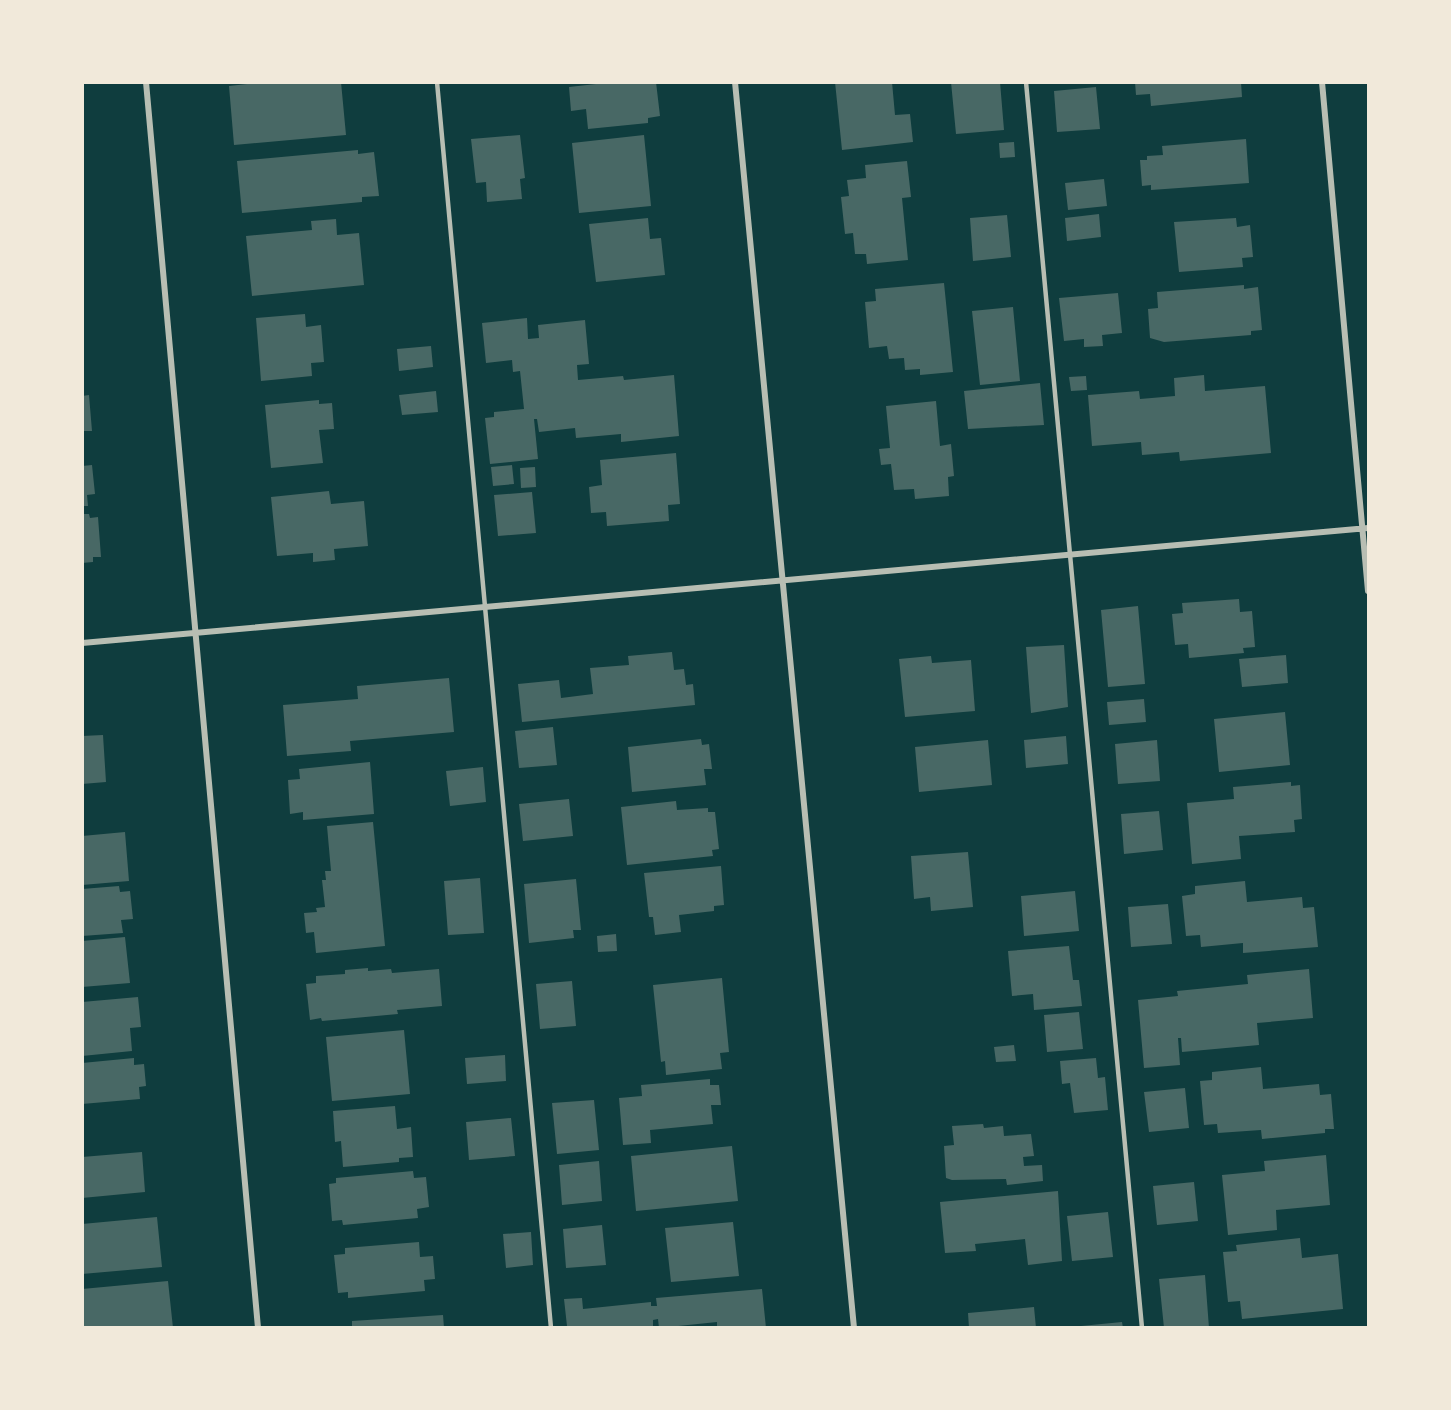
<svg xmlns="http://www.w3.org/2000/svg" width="1451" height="1410" font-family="'Noto Serif',serif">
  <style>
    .building { fill: #486865 }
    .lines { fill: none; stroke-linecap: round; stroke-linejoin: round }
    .service { stroke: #b8beb3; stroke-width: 4.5 }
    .minor { stroke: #b8beb3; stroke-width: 6 }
  </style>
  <rect width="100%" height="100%" fill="#0f3d3e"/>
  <path class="building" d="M266 82H341L346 135 234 145 229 86Z
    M614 82H656L660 116 648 118V123L588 129 586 109 571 111 569 87Z
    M835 82H892L895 115 910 114 913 142 842 150Z
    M951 82H1000L1004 130 956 134Z
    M1135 82H1241L1242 97 1151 106 1150 94 1136 95Z
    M1096 87 1100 129 1057 132 1054 91Z
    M520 135 525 178 520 179 522 199 487 202 486 182 476 183 471 139Z
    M644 135 651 206 579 213 572 143Z
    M1246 139 1249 183 1151 190V185L1142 186 1140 160H1147V156L1163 155 1162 146Z
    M1014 142 1015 157 1000 158 999 143Z
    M358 150V154L374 152 379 196 362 197V202L242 213 237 161Z
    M907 161 911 197 902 198 908 260 867 264 866 254H855L853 233 845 234 841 197 849 196 847 180 866 178 865 165Z
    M1104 179 1107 206 1068 210 1065 183Z
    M1099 214 1101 237 1067 241 1065 218Z
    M1007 215 1011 257 973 261 970 218Z
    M648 218 650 239 661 238 665 275 596 282 589 224Z
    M1236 218 1237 227 1250 225 1253 257 1242 258 1243 267 1179 272 1174 222Z
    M336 219 337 235 359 233 364 285 252 296 246 236 312 230 311 221Z
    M944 283 953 372 920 375V369L905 370 904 358 889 359 887 346 869 348 865 302 876 301 875 289Z
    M1244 285V289L1258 287 1262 330 1251 331V335L1164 342 1150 338 1148 309 1158 308 1157 292Z
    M1118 293 1122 333 1102 335 1103 346 1084 347V339L1064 341 1059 298Z
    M1013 307 1020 381 980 385 972 311Z
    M305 314 306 327 321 325 324 362 311 363 312 376 261 381 256 318Z
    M527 318 528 339 539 338 538 325 585 320 589 364 577 365 578 380 623 376 624 380 674 375 679 436 621 442V434L576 438 575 428 539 432 537 419H534L538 459 490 464 485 418 494 417V412L524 409 520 371 513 372 512 360 486 363 482 323Z
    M431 346 433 367 399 371 397 349Z
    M1204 375 1205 391 1265 386 1271 453 1180 461 1179 452 1142 455 1141 442 1092 446 1088 395 1139 391 1140 399 1175 396 1174 378Z
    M1086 376 1087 390 1071 391 1069 377Z
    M1040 383 1044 425 968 429 964 391Z
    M436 391 438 412 402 415 399 395Z
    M89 395 92 431H82V396Z
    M319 400V404L332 403 334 429 319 430 323 463 271 468 265 405Z
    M936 401 940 446 951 444 954 476 948 477 949 496 915 499 914 489 894 490 891 464 881 465 879 449 890 448 886 406Z
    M676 453 680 504 668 505 669 521 607 526 606 512 591 513 589 487 602 485 600 460Z
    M92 465 95 494 87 495 88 506H82V466Z
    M512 465 514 484 493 486 491 467Z
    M535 467 536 487 521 488 520 468Z
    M329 491 331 504 364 501 368 546 334 549 335 560 313 562V553L277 556 271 497Z
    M532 492 536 533 498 536 494 495Z
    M82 514H89L90 518 98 517 101 557H93V562L82 563Z
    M1239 599 1240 612 1252 611 1255 647 1243 648 1244 653 1189 658 1188 644 1175 645 1172 614 1183 613 1182 603Z
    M1138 606 1145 684 1108 687 1101 610Z
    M1064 645 1068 707 1031 713 1026 647Z
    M672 652 674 670 684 669 686 685 693 684 695 705 522 722 518 684 559 680 561 698 593 694 590 668 629 665 628 656Z
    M1286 655 1288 683 1242 687 1239 659Z
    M931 656 932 663 971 660 975 711 905 717 899 659Z
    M449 678 454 732 350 741 351 751 287 756 283 705 358 699 357 686Z
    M1144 699 1146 722 1109 725 1107 702Z
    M1285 712 1290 765 1219 772 1214 719Z
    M553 727 557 765 519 768 515 731Z
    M103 735 106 782 82 784V736Z
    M1066 736 1068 764 1026 768 1024 740Z
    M701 739 702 745 709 744 712 769H704L706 785 632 792 628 747Z
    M988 740 992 785 919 792 915 747Z
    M1157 740 1160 781 1118 784 1115 744Z
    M370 762 374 814 303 820V812L290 814 288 780 300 779 299 769Z
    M483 767 486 802 450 806 446 771Z
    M1291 782V786L1300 785 1302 819 1294 820 1295 832 1239 836 1241 859 1192 864 1187 803 1234 799 1233 787Z
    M569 799 573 836 523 841 519 804Z
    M676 801 677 810 708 808V812H715L719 849 712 850 713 856 627 865 621 807Z
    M1159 811 1163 850 1124 854 1121 814Z
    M373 822 385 946 316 953 314 932 306 933 304 913 317 912 316 908 325 907 322 880H326L325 871H331L327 826Z
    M125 832 129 881 82 885V836Z
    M968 852 973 907 931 911 930 897 914 899 911 856Z
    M721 866 724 905 714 906V911L679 915 681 932 655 935 653 917H649L644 873Z
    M480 878 484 933 448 935 444 881Z
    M576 879 581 930H573L574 938 529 943 524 884Z
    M1245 881 1247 902 1302 897 1303 908 1314 907 1318 947 1243 953V943L1201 947 1200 935 1186 936 1182 896 1195 894V886Z
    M119 886 120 892 130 891 133 919 121 920 123 933 82 936V889Z
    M1075 891 1079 931 1024 936 1021 896Z
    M1168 904 1172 944 1131 947 1128 907Z
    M616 934 617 951 598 952 597 936Z
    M125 937 130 983 82 987V941Z
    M1069 946 1073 980H1079L1082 1006 1034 1010 1033 994 1012 996 1008 951Z
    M368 968V971L391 969 392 973 439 969 442 1006 397 1010 398 1014 322 1021 321 1018 310 1020 306 984 316 983V976L345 974V970Z
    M1309 969 1313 1018 1257 1023 1259 1045 1182 1052 1181 1038H1178L1180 1065 1144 1068 1138 1000 1178 996 1177 991 1248 984 1247 975Z
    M722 978 729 1052 720 1053 722 1069 666 1075 665 1061 661 1062 653 985Z
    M572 981 576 1026 540 1029 536 984Z
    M138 997 141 1027 130 1028 132 1051 82 1056V1002Z
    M1079 1012 1083 1049 1047 1052 1044 1015Z
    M404 1030 410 1094 332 1101 326 1037Z
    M1014 1045 1016 1061 996 1062 994 1047Z
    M505 1055 506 1081 467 1084 465 1058Z
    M134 1058V1065L144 1064 146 1086 139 1087 140 1099 82 1104V1063Z
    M1096 1058 1098 1078 1105 1077 1108 1110 1074 1113 1070 1083 1062 1084 1060 1061Z
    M1261 1067 1263 1089 1319 1084 1320 1095 1331 1094 1334 1129H1325V1133L1262 1139 1261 1130 1218 1133 1217 1124 1204 1125 1200 1081 1212 1080V1072Z
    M710 1079V1085H719L721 1105H711L713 1124 650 1130 651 1143 623 1145 619 1098 642 1096 641 1085Z
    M1185 1088 1189 1128 1149 1132 1144 1092Z
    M594 1100 599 1150 557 1154 552 1103Z
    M395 1106 397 1129 411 1127 413 1157 399 1158V1162L343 1167 341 1141 335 1142 333 1111Z
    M511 1118 515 1156 469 1160 466 1122Z
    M983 1124 984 1128 1003 1126 1004 1136 1031 1134 1034 1156 1023 1157 1024 1166 1042 1165 1043 1181 1007 1185 1006 1179 952 1180 946 1178 944 1146 954 1145 952 1126Z
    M732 1146 738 1201 636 1211 631 1156Z
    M142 1152 145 1192 82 1198V1157Z
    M1326 1155 1330 1205 1276 1210 1277 1230 1228 1235 1222 1175 1265 1171 1264 1161Z
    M599 1161 602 1201 562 1205 559 1165Z
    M413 1171 414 1178 426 1177 429 1207 417 1209 418 1218 343 1225 342 1220 332 1221 329 1184 336 1183V1178Z
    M1194 1182 1198 1221 1157 1225 1153 1186Z
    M1058 1191 1062 1261 1028 1265 1025 1239 975 1244 976 1251 945 1253 940 1202Z
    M1108 1212 1113 1257 1072 1261 1067 1216Z
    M157 1217 162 1267 82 1274V1224Z
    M733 1222 739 1276 671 1282 665 1228Z
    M602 1225 606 1265 566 1268 563 1229Z
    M531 1232 533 1265 506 1268 503 1234Z
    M1300 1238 1302 1258 1338 1254 1343 1309 1242 1319 1240 1301 1228 1302 1223 1252 1237 1251 1236 1245Z
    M419 1242 420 1257 433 1256 435 1279 424 1280 425 1291 348 1298V1292L338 1293 334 1255 345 1254V1248Z
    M1205 1275 1209 1328H1164L1159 1279Z
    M168 1281 173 1328H82V1289Z
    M762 1289 766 1328H717V1322L659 1328 658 1319 653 1320V1328L567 1326 564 1299 582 1298 583 1309 651 1302V1306H657L656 1298Z
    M1034 1307 1036 1328H969L968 1313Z
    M443 1315 444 1328H352V1321Z
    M1122 1322 1123 1328H1081V1326Z"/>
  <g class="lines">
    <path class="service" d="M437 82 551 1328
      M1026 82 1142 1328"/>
    <path class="minor" d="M146 82 258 1328
      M735 82 854 1328
      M1322 82 1368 591
      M82 643 1368 528"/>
  </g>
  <rect width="1451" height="1410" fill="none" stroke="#f1e9da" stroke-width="168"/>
</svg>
